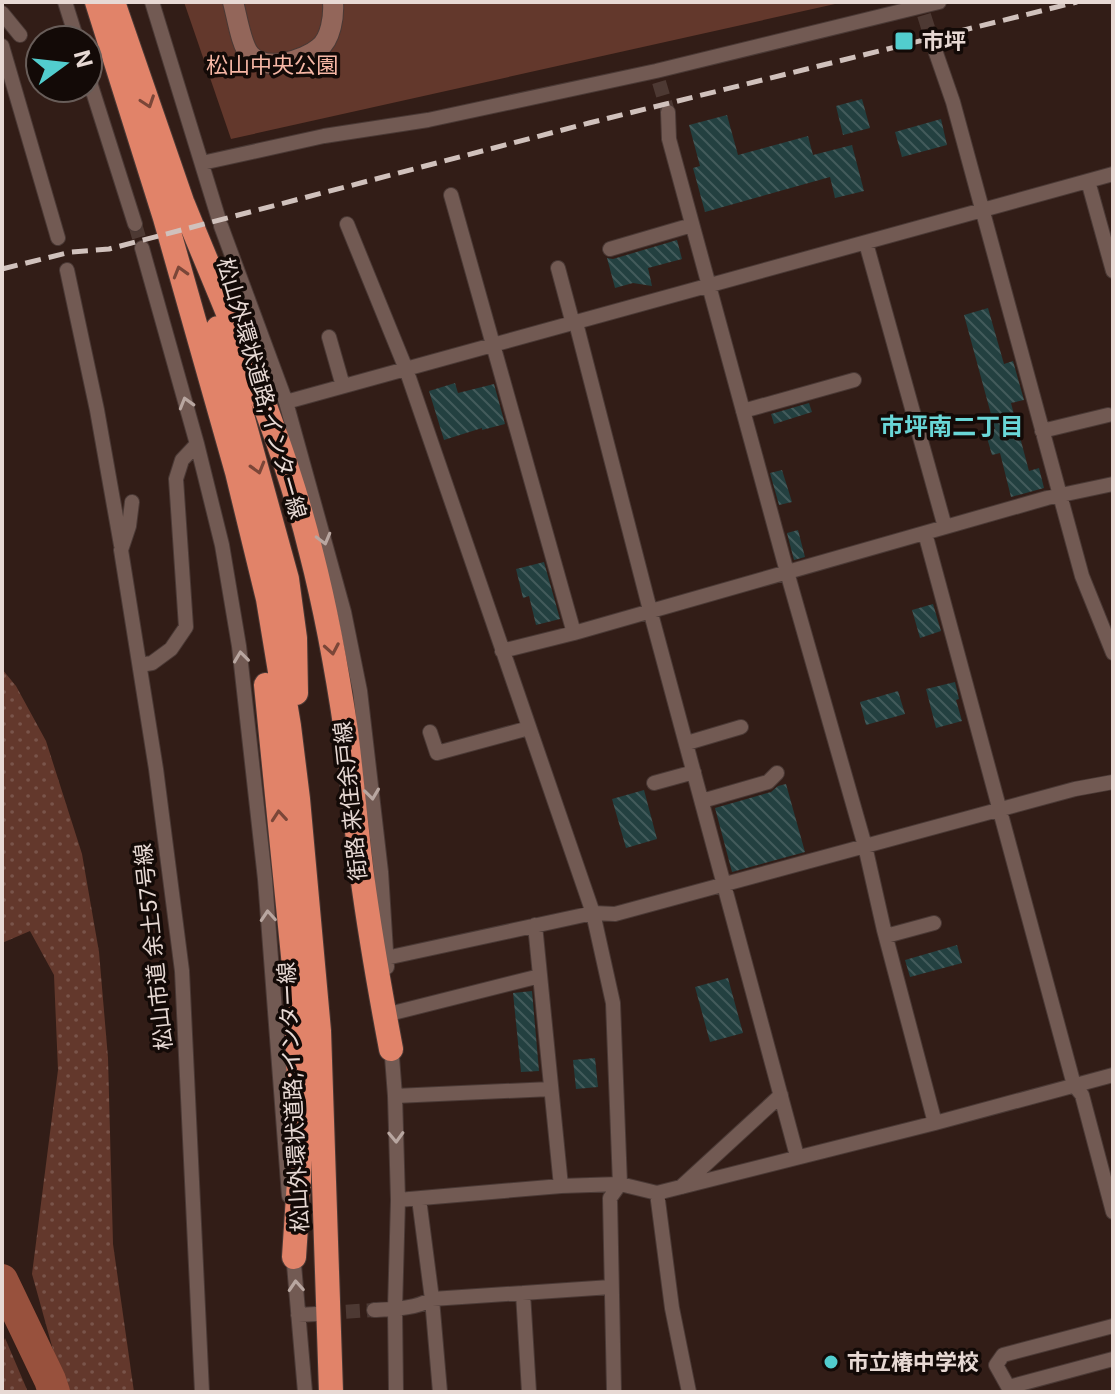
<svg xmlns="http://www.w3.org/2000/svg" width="1115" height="1394" font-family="Inter,'Noto Sans JP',sans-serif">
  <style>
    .grass { fill: url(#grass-dots) }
    .green { fill: #63382c }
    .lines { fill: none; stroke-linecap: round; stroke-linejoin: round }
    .river { stroke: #98513d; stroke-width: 32 }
    .building { fill: url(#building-back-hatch) }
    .street-tunnel { stroke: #4d3933; stroke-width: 14; stroke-dasharray: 14 7; stroke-linecap: butt }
    .street-casing { stroke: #4a3935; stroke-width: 16 }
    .secondary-casing { stroke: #4a3935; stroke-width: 22 }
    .highway-casing { stroke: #4a3935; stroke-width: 26 }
    .street { stroke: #725a53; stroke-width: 14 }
    .secondary { stroke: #93665a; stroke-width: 20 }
    .highway { stroke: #e18369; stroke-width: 24 }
    .rail { stroke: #d0c1bc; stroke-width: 5; stroke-dasharray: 16 8; stroke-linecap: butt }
    .oneway { stroke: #7a4638 }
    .oneway2 { stroke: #b8a6a0 }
    .poi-dot { fill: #52cdce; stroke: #130a07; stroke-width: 3 }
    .labels { text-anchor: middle; stroke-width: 7; stroke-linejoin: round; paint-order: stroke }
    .poi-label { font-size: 22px; font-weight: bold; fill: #e7d9d4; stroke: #130a07; text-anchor: start }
    .park-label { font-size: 22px; fill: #f6b7a5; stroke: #130a07 }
    .street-label { font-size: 22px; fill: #e7d9d4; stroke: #130a07 }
    .neighbourhood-label { font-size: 24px; font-weight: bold; fill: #69d6d7; stroke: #130a07 }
  </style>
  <defs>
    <pattern id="grass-dots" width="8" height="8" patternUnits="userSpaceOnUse" patternTransform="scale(2)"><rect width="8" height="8" fill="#63382c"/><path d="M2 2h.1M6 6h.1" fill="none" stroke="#79544a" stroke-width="1.8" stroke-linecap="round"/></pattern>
    <pattern id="building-back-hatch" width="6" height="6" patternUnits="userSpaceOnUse" patternTransform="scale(2)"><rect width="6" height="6" fill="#234040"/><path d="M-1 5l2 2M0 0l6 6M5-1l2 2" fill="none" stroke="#435b5b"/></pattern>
  </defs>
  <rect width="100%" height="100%" fill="#321d17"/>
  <path class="grass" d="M2 669 16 686 46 741 82 854 99 952 108 1058 113 1244 134 1392H67L55 1357 32 1274 58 1070 54 975 30 931 2 943Z
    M5 1338 28 1392H2V1346Z"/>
  <path class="green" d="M184 2H844L231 139Z"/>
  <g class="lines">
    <path class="river" d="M2 1280 50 1380 54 1392"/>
  </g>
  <path class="building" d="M862 99 870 128 843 135 836 106Z
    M727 115 738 155 808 136 813 155 852 145 864 191 835 198 830 177 705 212 693 168 700 166 689 125Z
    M941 119 947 145 902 157 895 132Z
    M677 240 682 259 648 268 652 286 633 283 615 288 607 258 613 259Z
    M988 308 1004 364 1013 361 1024 400 1011 403 1029 471 1039 468 1044 488 1011 497 1000 453 992 455 985 431 995 429 964 315Z
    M455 383 458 393 494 384 505 424 482 430V428L444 440 429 391Z
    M809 403 812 412 774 424 771 414Z
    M782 470 792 502 779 505 770 473Z
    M798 530 805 557 794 560 787 533Z
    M544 562 560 619 536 625 529 596 523 598 516 569Z
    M933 604 941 631 920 638 912 610Z
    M955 682 959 699 956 700 962 721 936 728 926 689Z
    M898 691 905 714 866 725 860 702Z
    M786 784 805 852 732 872 715 808 771 792 778 786Z
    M644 790 657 839 626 848 612 799Z
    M957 945 962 963 910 977 905 960Z
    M728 978 743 1033 710 1042 695 987Z
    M532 991 539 1071 521 1072 513 993Z
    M595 1058 598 1087 576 1089 573 1060Z"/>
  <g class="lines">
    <path class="street-tunnel" d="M924 15 936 53
      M659 82 668 112
      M135 224 142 248
      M325 1313 374 1310"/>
    <g class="street-casing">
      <path id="street" d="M65 2 77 40
        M152 2 219 220
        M2 13 20 35
        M2 46 58 238
        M936 53 953 102 1082 576 1113 653
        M88 76 135 224
        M668 112 669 139 787 572 865 846 884 930 935 1123
        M202 163 324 136 428 120 656 71 939 2
        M1088 181 1113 271
        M451 195 574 633
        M347 224 406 369 593 913 613 1003 620 1184 610 1198 614 1392
        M221 226 286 402 344 612 360 691 381 872 387 967
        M866 243 945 527
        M142 248 197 444 222 545 239 646 265 879 289 1196
        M610 249 692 225
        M558 268 573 324
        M67 270 97 410 121 545
        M576 323 650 610 797 1156
        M329 337 343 386
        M286 402 1113 174
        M743 411 854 380
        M1042 431 1108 415
        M132 502 129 526 121 550 156 769 182 971 202 1392
        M925 533 1074 1085 1082 1095 1113 1212
        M502 651 574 633 1047 498 1113 484
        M140 665 152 663 171 649 186 627 176 479 182 460 197 444
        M430 732 437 753 529 728
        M687 743 741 727
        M654 783 694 772
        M702 801 768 782 777 773
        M535 925 561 1186
        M886 936 934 923
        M386 958 593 913 615 914 1075 789 1113 782
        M389 1014 540 976
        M391 1044 395 1096 398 1200 395 1309 396 1392
        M395 1096 551 1089
        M681 1187 781 1095
        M657 1193 672 1308 689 1392
        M419 1199 432 1299 440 1392
        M398 1200 561 1186 620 1184 657 1193 935 1123 1113 1075
        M293 1253 305 1392
        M523 1293 529 1392
        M374 1310C393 1309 415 1309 432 1299L611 1287
        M298 1315 316 1314
        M1009 1387 1113 1359
        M1011 1392 996 1365 1003 1355 1113 1326"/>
    </g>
    <g class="secondary-casing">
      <path id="secondary" d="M233 2C237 16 241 45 250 55 265 72 304 61 319 48 331 39 334 16 333 2"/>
    </g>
    <g class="highway-casing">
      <path id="highway" d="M97 2 165 218 237 472 268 599 289 726 298 799 319 1031 331 1392
        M113 2 188 219
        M183 204C229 318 282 432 311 552 326 610 337 670 346 731 352 779 356 827 362 875 370 934 380 991 391 1049
        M218 328 287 579 295 638 296 693
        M266 685 294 966 300 1106 299 1181 294 1257"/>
    </g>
    <use href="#street" class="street"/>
    <use href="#secondary" class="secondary"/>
    <use href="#highway" class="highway"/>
    <path class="rail" d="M2 269 71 252 109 249 589 123 1077 2"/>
  </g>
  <defs><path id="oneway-chevron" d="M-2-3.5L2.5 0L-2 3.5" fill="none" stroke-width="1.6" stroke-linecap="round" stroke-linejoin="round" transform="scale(2)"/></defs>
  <g class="oneway">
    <use href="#oneway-chevron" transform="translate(148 102) rotate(71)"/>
    <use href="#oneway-chevron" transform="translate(180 272) rotate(-106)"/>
    <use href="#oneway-chevron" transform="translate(258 468) rotate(74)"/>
    <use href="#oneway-chevron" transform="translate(332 649) rotate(80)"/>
    <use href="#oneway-chevron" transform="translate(279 816) rotate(-95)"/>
  </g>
  <g class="oneway2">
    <use href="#oneway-chevron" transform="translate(186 403) rotate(-106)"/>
    <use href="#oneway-chevron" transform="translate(324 539) rotate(75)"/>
    <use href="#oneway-chevron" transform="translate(241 657) rotate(-97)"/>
    <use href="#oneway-chevron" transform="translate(372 794) rotate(83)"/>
    <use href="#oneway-chevron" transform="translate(268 916) rotate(-94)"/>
    <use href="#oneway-chevron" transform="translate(396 1137) rotate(88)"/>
    <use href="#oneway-chevron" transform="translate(296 1286) rotate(-94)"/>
  </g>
  <g class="poi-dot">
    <rect x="894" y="31" width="20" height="20" rx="4"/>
    <circle cx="831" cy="1362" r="8"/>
  </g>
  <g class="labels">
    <g class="poi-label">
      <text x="922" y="49">市坪</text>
      <text x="847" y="1370">市立椿中学校</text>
    </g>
    <g class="park-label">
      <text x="272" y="73">松山中央公園</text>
    </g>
    <g class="street-label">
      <text transform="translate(262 388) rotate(74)" y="8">松山外環状道路;インター線</text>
      <text transform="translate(350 801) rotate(-96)" y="8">街路 来住余戸線</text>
      <text transform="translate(153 947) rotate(-96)" y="8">松山市道 余土57号線</text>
      <text transform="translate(293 1097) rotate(-93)" y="8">松山外環状道路;インター線</text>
    </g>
    <g class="neighbourhood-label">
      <text x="952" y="435">市坪南二丁目</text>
    </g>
  </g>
  <rect width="1115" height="1394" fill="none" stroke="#e7d9d4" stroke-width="8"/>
  <g transform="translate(64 64) rotate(75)"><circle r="38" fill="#130a07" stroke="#685d59" stroke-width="2"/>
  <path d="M0-6L14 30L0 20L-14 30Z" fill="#52cdce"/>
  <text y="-12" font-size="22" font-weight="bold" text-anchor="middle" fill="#e7d9d4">N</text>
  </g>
</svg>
